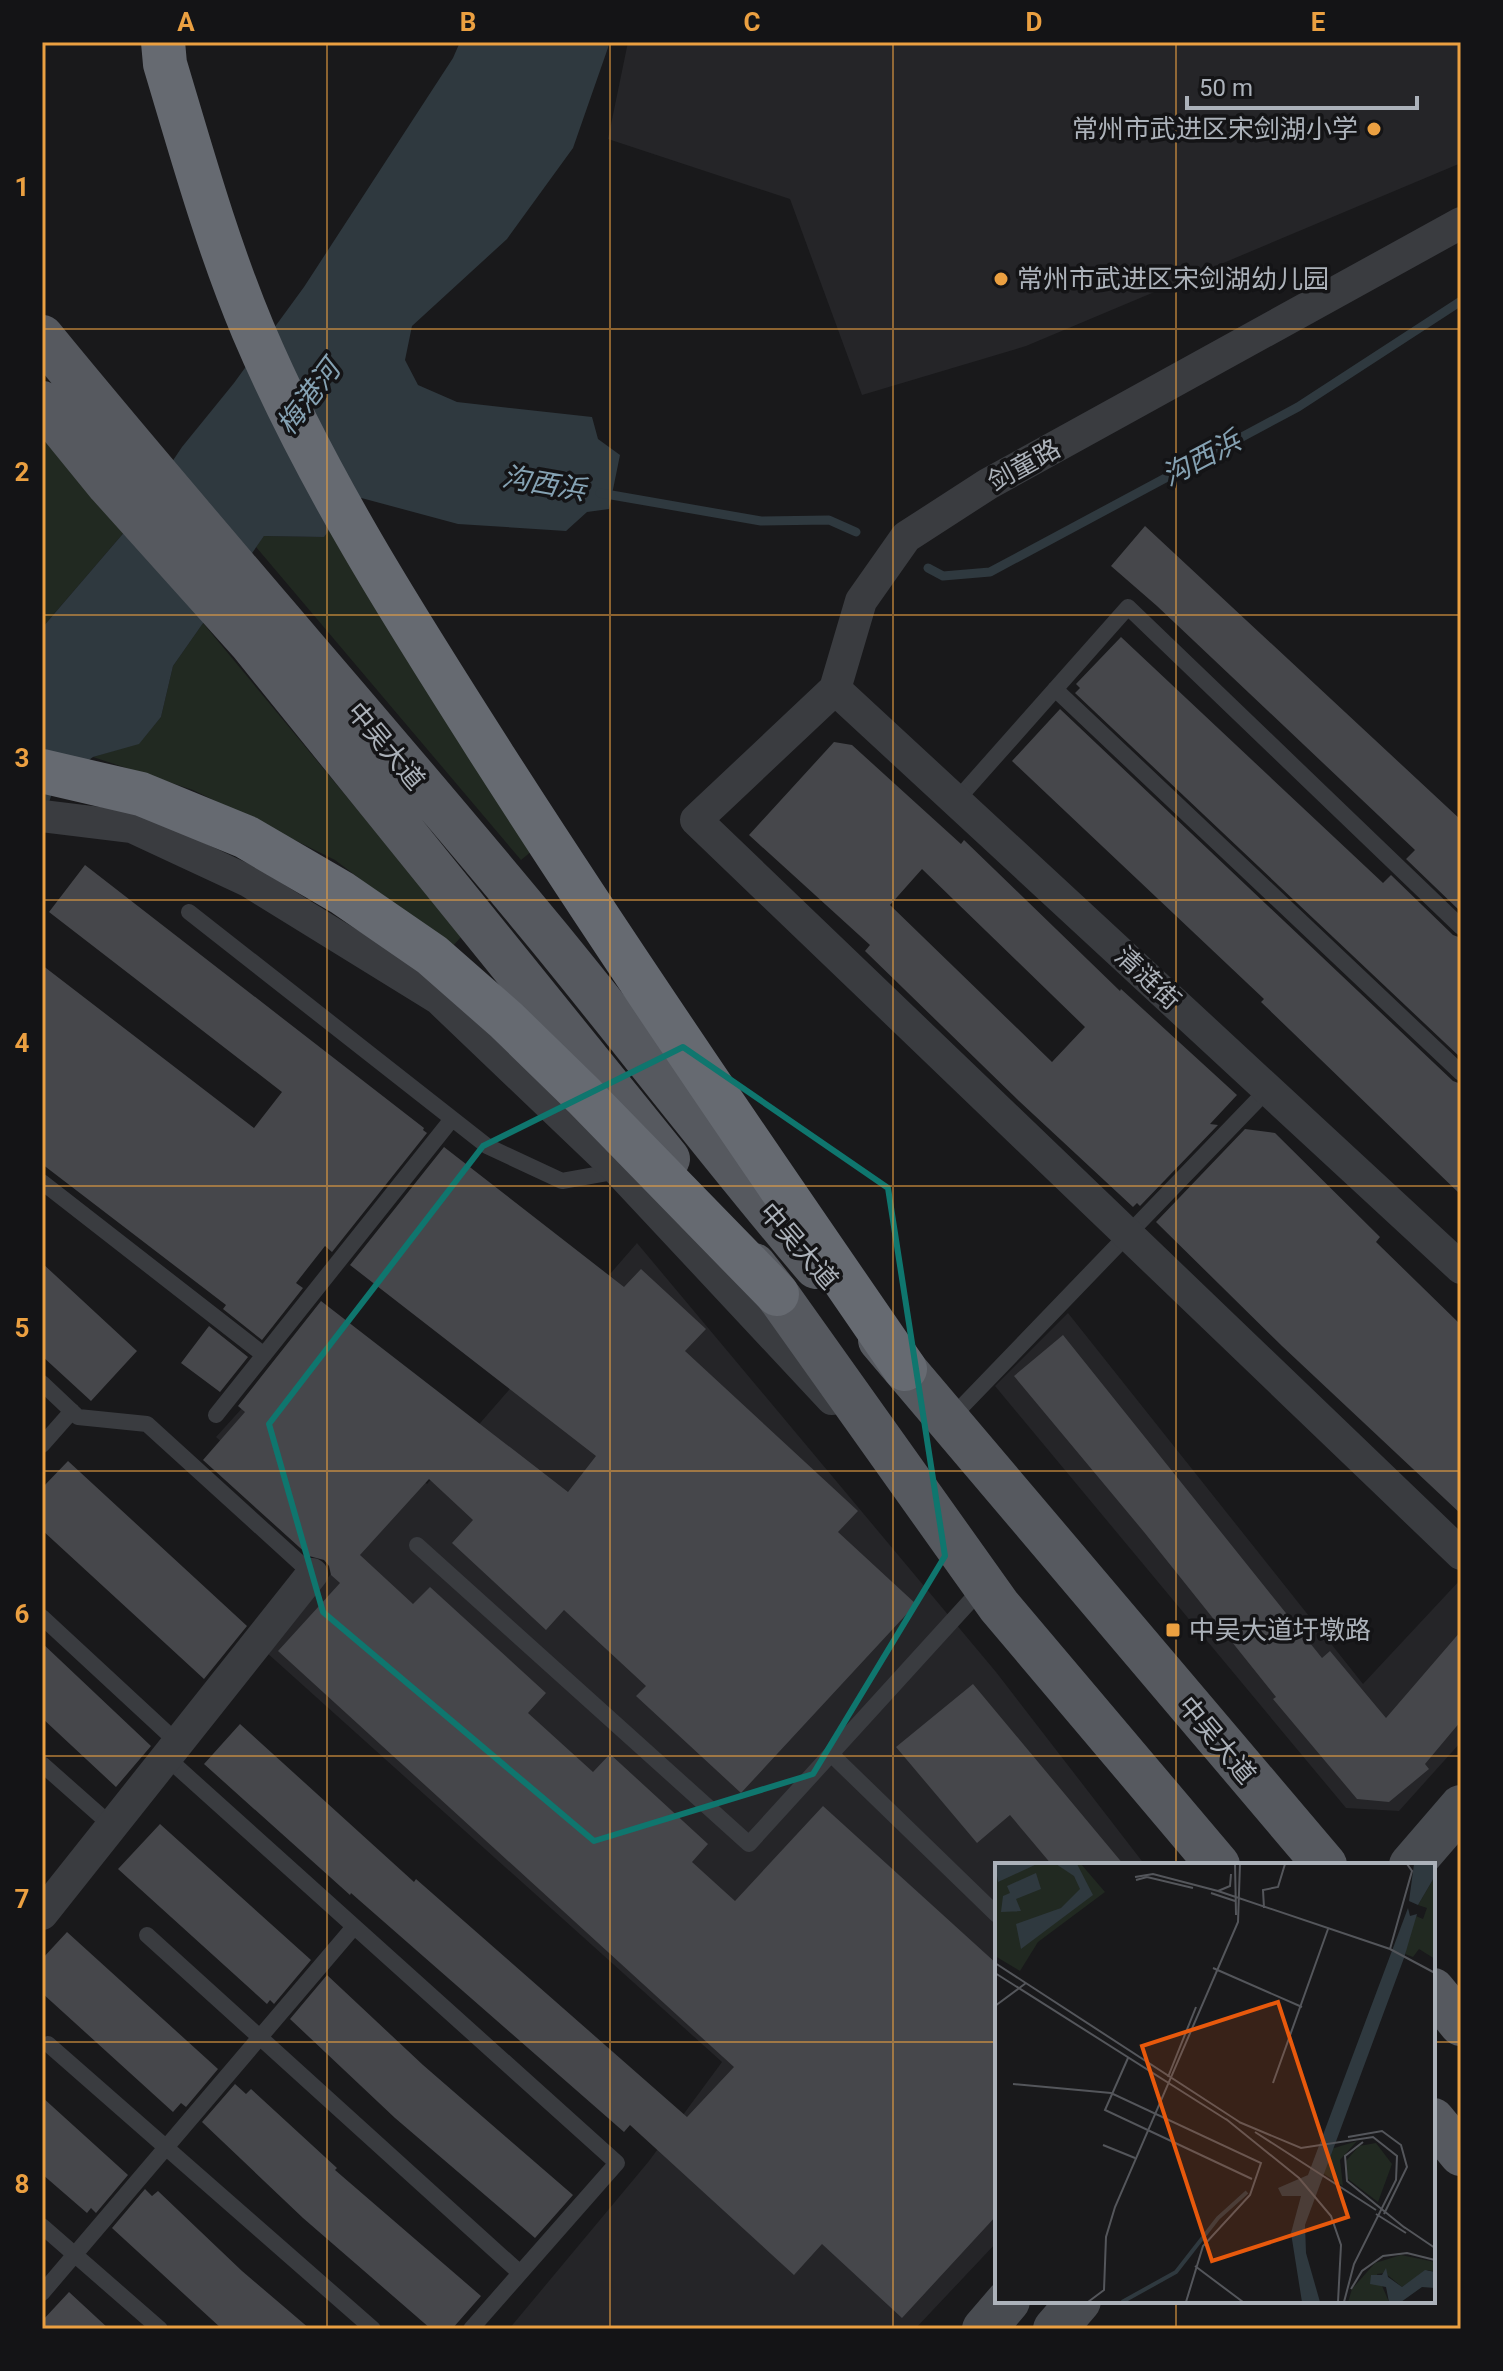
<svg xmlns="http://www.w3.org/2000/svg" width="1503" height="2371" font-family="Roboto,'Noto Sans SC',sans-serif">
  <style>
    .built { fill: #252528 }
    .green { fill: #212921 }
    .water { fill: #2f393f }
    .lines { fill: none; stroke-linecap: round; stroke-linejoin: round }
    .stream { stroke: #2f393f; stroke-width: 9 }
    .building { fill: #46474b; fill-rule: evenodd }
    .service { stroke: #3a3c40; stroke-width: 16 }
    .minor { stroke: #3a3c40; stroke-width: 32 }
    .secondary { stroke: #484b50; stroke-width: 44 }
    .primary { stroke: #56595f; stroke-width: 44 }
    .motorway { stroke: #666a71; stroke-width: 44 }
    .marked { fill: none; stroke: #0f766e; stroke-width: 6; stroke-linejoin: round }
    .grid { fill: none; stroke: #eba041; stroke-width: 2; stroke-opacity: 0.55 }
    .poi-dot { fill: #eba041; stroke: #141416; stroke-width: 3 }
    .labels { text-anchor: middle; stroke-width: 7; stroke-linejoin: round; paint-order: stroke }
    .poi-label { font-size: 26px; fill: #acb2ba; stroke: #141416; text-anchor: start }
    .street-label { font-size: 26px; fill: #acb2ba; stroke: #141416 }
    .water-label { font-size: 28px; font-style: italic; fill: #85a2b3; stroke: #141416 }
    .inset-river { fill: none; stroke: #2f393f; stroke-width: 4 }
    .inset-road { fill: none; stroke: #54565b; stroke-width: 2 }
    .view { fill: #e8590c; fill-opacity: 0.15; stroke: #e8590c; stroke-width: 4 }
    .inset-edge { fill: none; stroke: #acb2ba; stroke-width: 4 }
    .neatline { fill: none; stroke: #eba041; stroke-width: 3 }
    .grid-label { font-size: 26px; text-anchor: middle; font-weight: bold; fill: #eba041 }
  </style>
  <rect width="100%" height="100%" fill="#19191b"/>
  <path class="built" d="M628 42H1461V163L1026 346 862 395 790 199 608 139Z
    M637 1243 996 1672 1145 1865H997V2242L915 2329H509L649 2161 722 2062 266 1652 345 1557 216 1437 283 1363 427 1484Z
    M1068 1313 1363 1684 1461 1579V1742L1399 1811 1346 1808 995 1386Z"/>
  <path class="green" d="M42 432 127 529 42 628Z
    M332 526 532 851 521 860 256 547 264 536 323 537Z
    M203 623 462 936 451 948 335 860 193 790 93 757 139 743 161 717 173 666Z"/>
  <path class="water" d="M460 42H610L573 148 507 239 412 326 405 360 418 385 457 402 592 417 598 439 620 455 609 509 587 512 566 531 458 524 354 496 324 537 264 536 173 666 161 717 139 744 93 757 54 786 42 826V628L127 529 182 447 234 383 304 287 453 58Z"/>
  <g class="lines">
    <path class="stream" d="M600 493 761 521 829 520 856 532
      M928 568 943 576 990 572 1298 407 1461 301"/>
  </g>
  <path class="building" d="M1145 526 1461 820V912L1406 859 1415 850 1157 606 1111 566Z
    M1121 637 1383 883 1391 875 1453 935 1461 938V1058L1075 693 1080 688 1076 684Z
    M1060 709 1453 1081 1461 1084V1195L1261 1002 1264 999 1012 761Z
    M834 742 852 745 961 844 964 840 1120 991 1121 989 1237 1095 1210 1124 1218 1125 1140 1206 1137 1203 1133 1207 1019 1101 865 951 870 945 749 835ZM922 869 1085 1027 1052 1062 890 905Z
    M85 865 424 1128 423 1130 427 1133 332 1252 325 1246 296 1283 303 1288 262 1340 223 1309 226 1305 42 1164V965L254 1128 282 1092 49 912Z
    M1245 1129 1275 1133 1380 1237 1376 1242 1461 1325V1514L1282 1346 1156 1222Z
    M444 1147 624 1287 641 1269 706 1329 685 1351 858 1511 838 1532 916 1604 741 1793 636 1696 646 1686 564 1610 546 1630 452 1543 473 1520 429 1479 360 1555 413 1604 430 1587 546 1693 528 1713 593 1772 610 1754 708 1844 692 1862 735 1901 823 1806 997 1964V2215L902 2318 822 2244 794 2275 630 2125 624 2132 351 1893 350 1895 204 1764 240 1724 414 1882 416 1879 687 2117 734 2067 278 1651 340 1583 331 1575 329 1566 324 1560 309 1556 203 1460 245 1412 238 1406 321 1301 568 1492 596 1456 350 1265Z
    M42 1263 137 1351 91 1401 42 1356Z
    M209 1326 248 1357 220 1392 181 1363Z
    M1063 1335 1322 1658 1330 1651 1386 1718 1461 1631V1721L1425 1764 1429 1769 1389 1802 1357 1799 1273 1699 1276 1697 1144 1532 1014 1376Z
    M68 1461 247 1626 204 1679 42 1530V1488Z
    M42 1643 151 1746 116 1787 42 1718Z
    M973 1684 1124 1865H1052L1010 1815 977 1843 896 1747Z
    M160 1824 311 1960 274 2004 270 2000 267 2004 118 1869Z
    M67 1932 218 2069 186 2107 181 2103 173 2112 42 1993V1959Z
    M327 1975 423 2065 573 2195 535 2238 395 2118 290 2019Z
    M235 2084 246 2094 251 2089 337 2168 335 2170 481 2296 452 2329H431L303 2218 202 2122Z
    M42 2097 128 2175 96 2213 91 2208 87 2213 42 2174Z
    M145 2189 152 2196 158 2191 242 2271 310 2329H222L112 2228Z
    M69 2292 109 2329H42V2321Z"/>
  <g class="lines">
    <path class="service" d="M1055 689 1461 1073
      M956 801 1128 607 1461 927
      M189 912 487 1146 562 1181 618 1171
      M42 1182 264 1355
      M42 1383 78 1417 147 1424 312 1574
      M216 1415 452 1119
      M949 1420 1268 1089
      M42 1445 72 1411
      M417 1545 749 1844 983 1587
      M42 1617 178 1743
      M831 1754 997 1915
      M166 1757 617 2163 471 2329
      M42 1764 112 1826
      M147 1935 520 2273
      M48 2044 373 2329
      M42 2226 160 2329
      M42 2293 353 1928"/>
    <path class="minor" d="M1461 223 988 484 906 537 861 601 835 689 696 820 1461 1554
      M835 689 1461 1268
      M42 816 132 827 248 881 439 999 619 1171 832 1399
      M42 1914 312 1574"/>
    <path class="secondary" d="M1411 1865 1461 1807
      M984 2329 1008 2301
      M1055 2329 1079 2301"/>
    <path class="primary" d="M42 337C208 540 382 734 548 936 638 1046 724 1159 816 1267
      M42 403 108 484 250 642 668 1159
      M754 1265 777 1294 999 1606 1218 1865
      M880 1340 1325 1865
      M1433 1990 1461 2024
      M1433 2120 1461 2154"/>
    <path class="motorway" d="M163 42 165 64C192 154 217 244 253 330 317 481 407 621 495 759 627 965 766 1167 905 1369
      M42 771 141 794 246 837 342 893 432 955 506 1020 584 1096 777 1294"/>
  </g>
  <path class="marked" d="M683 1047 888 1188 945 1556 813 1774 594 1841 323 1612 269 1424 483 1146Z"/>
  <path class="grid" d="M327 42V2329M610 42V2329M893 42V2329M1176 42V1865M42 329H1461M42 615H1461M42 900H1461M42 1186H1461M42 1471H1461M42 1756H1461M42 2042H997M1433 2042H1461M1176 2301V2329"/>
  <g class="poi-dot">
    <circle cx="1374" cy="129" r="8"/>
    <circle cx="1001" cy="279" r="8"/>
    <rect x="1165" y="1622" width="16" height="16" rx="4"/>
  </g>
  <g class="labels">
    <g class="poi-label">
      <text x="1358" y="138" text-anchor="end">常州市武进区宋剑湖小学</text>
      <text x="1017" y="288">常州市武进区宋剑湖幼儿园</text>
      <text x="1189" y="1639">中吴大道圩墩路</text>
    </g>
    <g class="street-label">
      <text transform="translate(1024 465) rotate(-29)" y="9">剑童路</text>
      <text transform="translate(386 746) rotate(50)" y="9">中吴大道</text>
      <text transform="translate(1148 978) rotate(43)" y="9">清涟街</text>
      <text transform="translate(799 1246) rotate(49)" y="9">中吴大道</text>
      <text transform="translate(1217 1740) rotate(50)" y="9">中吴大道</text>
    </g>
    <g class="water-label">
      <text transform="translate(308 397) rotate(-53)" y="10">梅港河</text>
      <text transform="translate(1201 458) rotate(-28)" y="10">沟西浜</text>
      <text transform="translate(544 483) rotate(10)" y="10">沟西浜</text>
    </g>
  </g>
  <g transform="translate(995 1863)">
    <rect width="440" height="440" fill="#19191b"/>
    <path d="M0 1H86L110 29 43 79 25 108 0 93ZM440 13V96L424 86 418 94 410 91 414 71 421 53 428 56 432 45 423 42ZM362 278 345 297 348 323 326 309 336 286ZM381 280 397 301 383 339 353 316 350 299 364 283ZM406 392 440 399V409L433 407 407 424 390 410 382 411 394 439H353L357 426 380 400Z" fill="#212921"/>
    <path d="M0 1H42L3 19ZM61 1H82L98 32 26 86 21 61 66 45 85 26 79 13ZM419 1H440V13L423 42 414 38ZM41 10 46 26 21 36 26 48 6 49 8 33 15 30 12 23ZM413 45 415 53 422 51 409 95 310 362 311 390 325 439H307L296 370 306 333H287L283 325 313 312ZM391 405 393 414 407 424 430 407 440 409V425L427 424 406 439H394L391 424 375 421 376 412H387Z" fill="#2f393f"/>
    <path class="inset-river" d="M127 439 181 409 223 355 252 329"/>
    <path class="inset-road" d="M240 1 241 52M140 14 158 11 223 28 395 86 440 110M141 17 152 14 198 25M223 28 235 23 236 11M216 30 240 38M269 45 268 27 283 24 290 1M395 86 417 8 412 1M0 100 246 260M218 105 307 144M0 110 232 257M0 143 31 120M133 195 110 247 257 316M173 214 201 144M278 220 333 66M18 221 116 230 266 300 255 332 208 383 191 439M231 256 304 315 336 353 346 382 343 439M244 259 306 285 378 274 402 293 401 317 359 401 349 439M260 269 381 347M353 274 387 268 406 282 412 304 389 351M368 279 350 293 352 318 410 365M108 282 140 295M381 351 411 370M409 364 440 385M200 403 248 439M356 426 367 408 388 393 412 390 440 397M93 439 109 427 111 374 120 344 243 59 245 1"/>
    <path class="view" d="M283 139 353 354 217 398 147 183Z"/>
    <rect width="440" height="440" class="inset-edge"/>
  </g>
  <rect width="1503" height="2371" fill="none" stroke="#141416" stroke-width="88"/>
  <path d="M1187 96v12h230v-12" fill="none" stroke="#acb2ba" stroke-width="4"/>
  <text x="1199" y="96" font-size="24" fill="#acb2ba" stroke="#141416" stroke-width="6" paint-order="stroke">50 m</text>
  <rect x="44" y="44" width="1415" height="2283" class="neatline"/>
  <g class="grid-label">
    <text x="186" y="31">A</text>
    <text x="468" y="31">B</text>
    <text x="752" y="31">C</text>
    <text x="1034" y="31">D</text>
    <text x="1318" y="31">E</text>
    <text x="22" y="196">1</text>
    <text x="22" y="481">2</text>
    <text x="22" y="767">3</text>
    <text x="22" y="1052">4</text>
    <text x="22" y="1337">5</text>
    <text x="22" y="1623">6</text>
    <text x="22" y="1908">7</text>
    <text x="22" y="2193">8</text>
  </g>
</svg>
